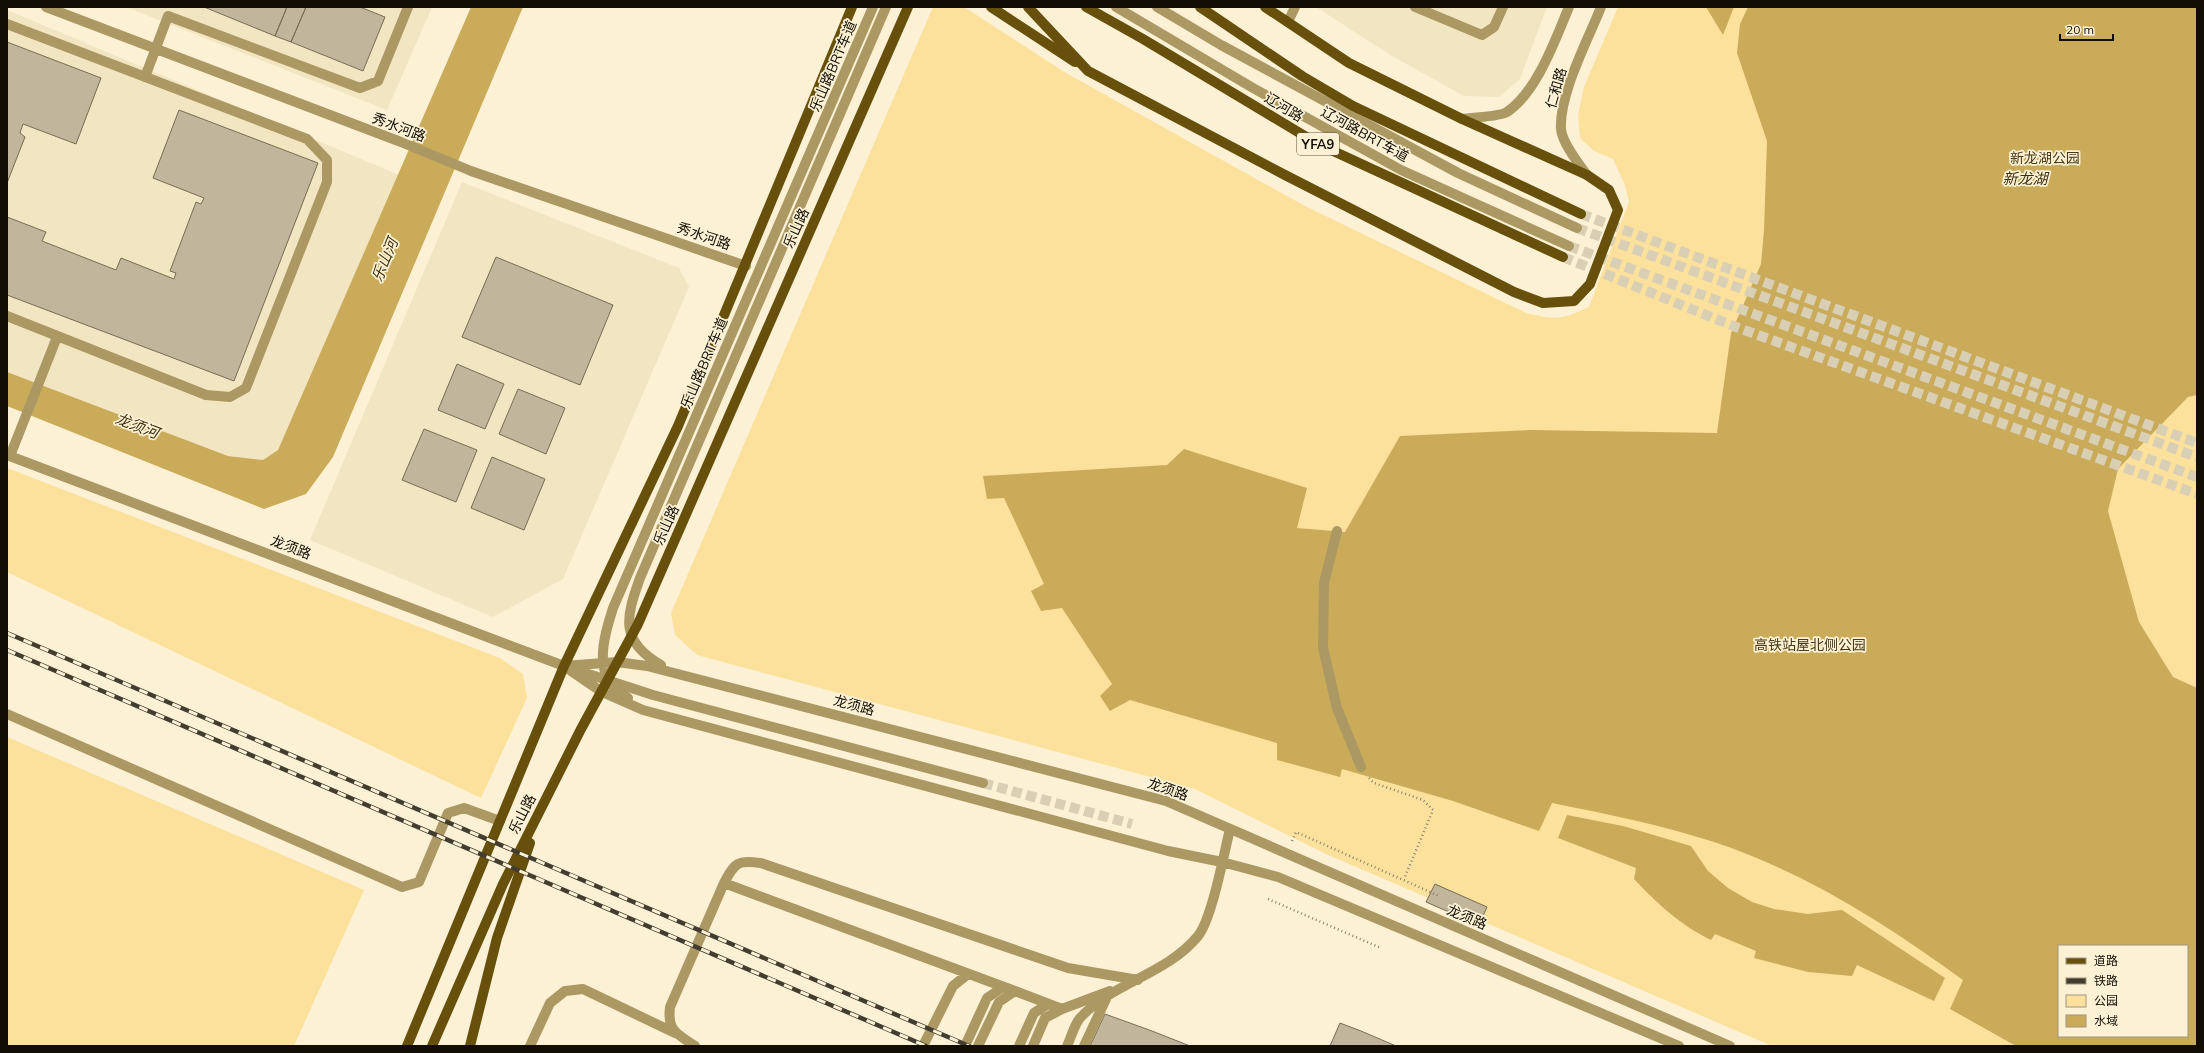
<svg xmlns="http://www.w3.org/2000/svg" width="2204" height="1053" font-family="Mulish,'Noto Sans SC',sans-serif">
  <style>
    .built { fill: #f2e5c1 }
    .green { fill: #fce19c; fill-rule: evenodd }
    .water { fill: #caab5a; fill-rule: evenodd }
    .building { fill: #c1b69b; stroke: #776d54 }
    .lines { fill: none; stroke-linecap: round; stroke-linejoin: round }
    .minor-tunnel { stroke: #d9cfb5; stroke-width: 10; stroke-dasharray: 10 5; stroke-linecap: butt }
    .major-tunnel { stroke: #d9cfb5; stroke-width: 10; stroke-dasharray: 10 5; stroke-linecap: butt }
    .path { stroke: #8a826f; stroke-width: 2.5; stroke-dasharray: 1 3; stroke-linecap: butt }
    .minor { stroke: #ac9863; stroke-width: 10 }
    .major { stroke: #66500b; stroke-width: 10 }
    .rail-casing { stroke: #433d30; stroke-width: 4.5 }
    .rail { stroke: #fcf1d4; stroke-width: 3; stroke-dasharray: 9; stroke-linecap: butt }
    .labels { text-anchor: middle; stroke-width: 3.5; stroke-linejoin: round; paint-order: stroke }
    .shield { fill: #fcf1d4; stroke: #585243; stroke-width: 1 }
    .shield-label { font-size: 13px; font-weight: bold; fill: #120e05 }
    .street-label { font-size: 14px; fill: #120e05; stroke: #fcf1d4 }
    .park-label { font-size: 14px; fill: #473a17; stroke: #fcf1d4 }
    .water-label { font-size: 15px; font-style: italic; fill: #3e310d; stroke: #fcf1d4 }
  </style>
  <rect width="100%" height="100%" fill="#fcf1d4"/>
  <path class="built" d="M126 7H432L387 110Z
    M1316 7H1547L1520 79 1499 97 1464 96 1392 56Z
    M7 10 399 175 278 450 263 460 228 456 7 372Z
    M462 182 679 268 689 287 563 579 493 617 310 540Z"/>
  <path class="green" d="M933 7H964L1066 73 1305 206 1526 313C1554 320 1562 320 1589 307L1629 202 1625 185 1613 159 1594 151 1580 138 1578 115 1584 87 1618 7H2197V1046H1772L1326 854 1195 789 697 655 675 635 671 613ZM2059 946H2187V1036H2059Z
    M7 468 500 658 523 674 527 698 481 798 7 572Z
    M7 737 364 890 294 1046H7Z"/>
  <path class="water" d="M471 7H523L333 457 306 494 264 509 7 406V372L228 456 263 460 278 450Z
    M1706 7H1734L1723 35Z
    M1748 7H2197V395L2188 397 2118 469 2108 511 2139 622 2173 677 2197 688V1046H2016L1950 1009 1963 980C1886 924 1805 872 1714 842 1661 825 1607 814 1552 803L1539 831 1453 801 1342 769 1340 777 1277 760V743L1130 700 1110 711 1100 696 1112 684 1062 608 1041 611 1031 591 1044 584 1004 498 987 499 983 476 1167 465 1184 449 1307 488 1297 528 1345 532 1400 436 1531 430 1717 433 1731 333 1761 264 1764 230 1767 141 1737 53 1740 24ZM2059 946H2187V1036H2059Z
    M1567 815 1623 826 1691 846 1708 871 1728 888 1752 902 1774 909 1808 914 1842 910 1945 978 1934 1001 1857 965 1852 976 1808 972 1754 958 1756 951 1715 934 1711 940C1679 924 1659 905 1634 879L1636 868 1558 838Z"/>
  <path class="building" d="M204 7H287L275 36Z
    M287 7H306L291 42 275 36Z
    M306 7H360L385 17 363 71 291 42Z
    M7 42 101 78 76 144 23 124 20 133 25 137 7 183Z
    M179 110 318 163 234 381 7 295V217L46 232 42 241 116 270 121 258 174 279 176 273 170 271 196 202 201 204 204 198 153 178Z
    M496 257 613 305 580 385 462 337Z
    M457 364 504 384 485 429 438 410Z
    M518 389 565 408 546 454 499 434Z
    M424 429 477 450 456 502 402 480Z
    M492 457 545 479 524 530 471 508Z
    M1435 884 1487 907 1479 925 1426 902Z
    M1105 1014 1152 1031 1190 1046H1090Z
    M1340 1023 1361 1031 1396 1046H1330Z"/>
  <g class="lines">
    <path class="minor-tunnel" d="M1577 228 2197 457
      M1569 246 2197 477
      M983 783 1132 824"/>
    <path class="major-tunnel" d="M1581 214 2197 443
      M1563 257 1736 327 2197 494"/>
    <path class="path" d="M1369 778 1374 783 1423 800 1433 810 1404 879
      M1292 841 1296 832 1439 896
      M1268 899 1381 948"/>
    <path class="minor" d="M46 7 401 142 471 171 746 266
      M1116 7 1253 88 1401 170 1569 246
      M1157 7 1221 45 1458 173 1577 228
      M1415 7 1482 35 1494 27 1503 7
      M1288 22 1295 7
      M7 24 307 139 327 160V182L246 388 230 397 206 395 7 316
      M145 77 168 16 360 88 378 81 408 7
      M1462 119C1472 117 1500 117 1507 112 1537 92 1555 40 1569 7
      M1587 175C1579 164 1562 143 1561 129 1559 94 1588 40 1601 7
      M7 455 564 666 602 692 643 710 1168 851 1222 862 1278 877 1679 1046
      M10 456 57 337
      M1337 531 1324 583 1323 648 1337 708 1361 767
      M661 665C619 641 626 617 640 578L886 7
      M564 666 617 662 647 666 1166 801 1730 1046
      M576 670 653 695 983 783
      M628 698C591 679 603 640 613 608L873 7
      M7 714 402 887 419 882 448 813 464 808 500 821
      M724 883 1015 991
      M530 1046 550 1003 565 991 583 989 675 1033
      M695 1046C677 1034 667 1031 670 1007L724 883C735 862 738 860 761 863L1068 968 1138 980
      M923 1046 953 986 968 974
      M965 1046 987 998 1003 987
      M978 1046 999 1002 1015 991 1062 1009
      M1019 1046 1034 1013 1048 1004
      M1033 1046 1045 1018 1062 1009 1110 991
      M1067 1046C1071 1038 1074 1025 1080 1018 1112 983 1167 974 1198 936 1212 919 1224 853 1230 829
      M1084 1046 1106 999"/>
    <path class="major" d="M991 7 1075 62
      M1028 7 1088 71 1285 175 1514 292 1543 303 1574 301 1590 284 1618 210 1609 190 1587 175 1462 119 1349 63 1265 7
      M1086 7 1143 39 1318 144 1563 257
      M1200 7 1302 76 1353 106 1581 214
      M407 1046 564 666 678 426 852 7
      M432 1046 503 884 581 729 638 624 908 7
      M470 1046 497 938 530 843"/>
    <g class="rail-casing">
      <path id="rail" d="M7 633 969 1046
        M7 650 926 1046"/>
    </g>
    <use href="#rail" class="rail"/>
  </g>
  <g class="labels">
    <rect class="shield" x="1297" y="133" width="42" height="22" rx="3"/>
    <g class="shield-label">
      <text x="1318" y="149">YFA9</text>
    </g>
    <g class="street-label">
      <text transform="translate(833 66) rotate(-67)" y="5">乐山路BRT车道</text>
      <text transform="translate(1556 88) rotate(-74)" y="5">仁和路</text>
      <text transform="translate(1284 107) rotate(31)" y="5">辽河路</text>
      <text transform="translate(399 127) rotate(21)" y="5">秀水河路</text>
      <text transform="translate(1365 134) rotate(29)" y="5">辽河路BRT车道</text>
      <text transform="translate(796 228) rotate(-66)" y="5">乐山路</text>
      <text transform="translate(704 236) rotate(19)" y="5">秀水河路</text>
      <text transform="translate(704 363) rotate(-67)" y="5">乐山路BRT车道</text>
      <text transform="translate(666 525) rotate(-66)" y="5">乐山路</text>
      <text transform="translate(291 547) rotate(21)" y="5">龙须路</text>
      <text transform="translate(854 705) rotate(15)" y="5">龙须路</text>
      <text transform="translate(1168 789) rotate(19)" y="5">龙须路</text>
      <text transform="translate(522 814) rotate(-63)" y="5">乐山路</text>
      <text transform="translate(1467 917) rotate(23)" y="5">龙须路</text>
    </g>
    <g class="park-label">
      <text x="2045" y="163">新龙湖公园</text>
      <text x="1810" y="650">高铁站屋北侧公园</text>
    </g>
    <g class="water-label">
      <text x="2025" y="184">新龙湖</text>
      <text transform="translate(385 260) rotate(-68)" y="5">乐山河</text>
      <text transform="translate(137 426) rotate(21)" y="5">龙须河</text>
    </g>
  </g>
  <rect width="2204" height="1053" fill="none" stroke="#120e05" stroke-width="16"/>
  <rect x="2058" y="945" width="130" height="92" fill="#fcf1d4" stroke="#9e9681"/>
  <rect x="2066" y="958" width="20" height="6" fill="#66500b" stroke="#9e9681"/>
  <text x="2094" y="965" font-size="12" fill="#120e05">道路</text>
  <rect x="2066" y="978" width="20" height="6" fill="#433d30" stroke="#9e9681"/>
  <text x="2094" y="985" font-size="12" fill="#120e05">铁路</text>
  <rect x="2066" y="995" width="20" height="12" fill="#fce19c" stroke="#9e9681"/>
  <text x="2094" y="1005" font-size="12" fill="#120e05">公园</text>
  <rect x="2066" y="1015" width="20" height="12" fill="#caab5a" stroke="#9e9681"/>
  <text x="2094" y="1025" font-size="12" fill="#120e05">水域</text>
  <path d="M2060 34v6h53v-6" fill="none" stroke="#120e05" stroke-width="2"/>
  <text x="2066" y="34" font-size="12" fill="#120e05" stroke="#fcf1d4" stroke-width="3" paint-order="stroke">20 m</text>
</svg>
